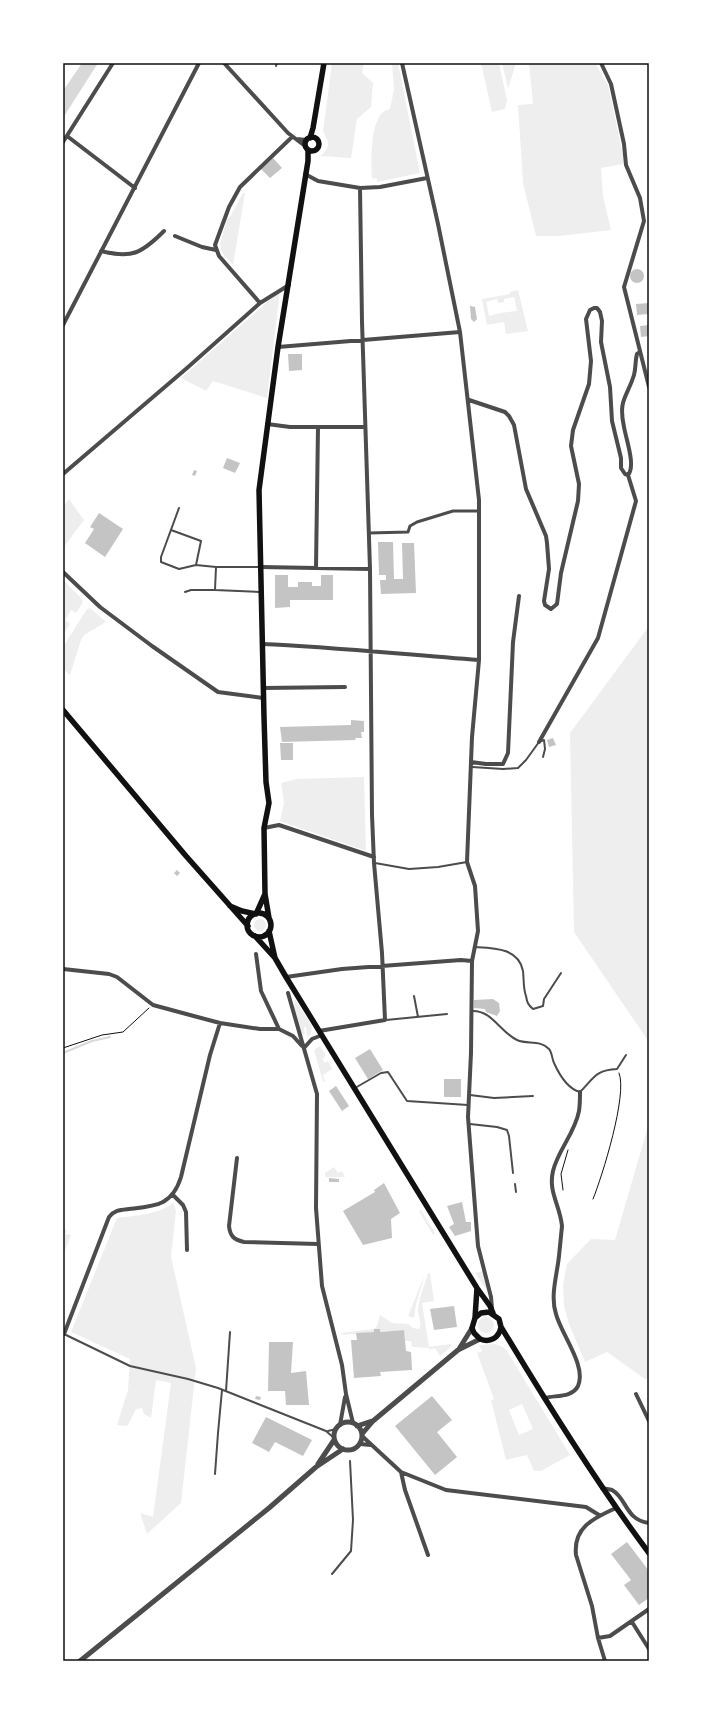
<svg xmlns="http://www.w3.org/2000/svg" width="712" height="1724" font-family="Cabin,sans-serif">
  <style>
    .green { fill: #eee; fill-rule: evenodd }
    .water { fill: #d9d9d9 }
    .lines { fill: none; stroke-linecap: round; stroke-linejoin: round }
    .stream { stroke: #d9d9d9; stroke-width: 2 }
    .building { fill: #c4c4c4 }
    .path { stroke: #111; stroke-width: 1 }
    .service { stroke: #4c4c4c; stroke-width: 2 }
    .pedestrian { stroke: #4c4c4c; stroke-width: 3 }
    .minor { stroke: #4c4c4c; stroke-width: 4 }
    .tertiary { stroke: #4c4c4c; stroke-width: 5 }
    .secondary { stroke: #111; stroke-width: 5.5 }
    .neatline { fill: none; stroke: #111; stroke-width: 1.5 }
  </style>
  <rect width="100%" height="100%" fill="#fff"/>
  <path class="green" d="M332 63H364L362 73 373 83 371 107 357 119 351 158 320 156C331 148 329 142 323 131Z
    M392 63H398L420 173 377 182V179L372 178C371 162 369 112 390 109L394 89Z
    M481 63H499L507 101 505 109 492 112Z
    M502 63H516L508 89V88Z
    M529 63H595L608 85 623 155V164L601 168 603 196 611 230 560 236H536L523 183 518 105 533 104Z
    M243 193H245L233 265 223 254 221 250 220 244 227 219 230 217Z
    M518 290 528 331 506 334 504 322 487 325 482 299 510 294V292ZM514 297 517 311 500 313 489 316 486 302 497 299 498 303 504 302V299Z
    M280 291 267 398 213 381 206 391 181 378Z
    M69 499 84 520 63 548V502L65 504Z
    M63 580 81 598 83 602 76 613 71 610 65 620 70 624 63 634Z
    M90 608 106 622 84 635 81 640 70 675 63 669V647L87 609Z
    M649 626V1042L574 932 570 733Z
    M364 777 366 851 280 821 284 803 281 783 297 779Z
    M254 925a6 6 0 1 1 12 0a6 6 0 1 1-12 0Z
    M295 999 312 1026 311 1034 307 1037 306 1027H304L305 1035 301 1033 294 1007Z
    M320 1046 325 1054V1057L322 1059 325 1063 328 1061 332 1069 323 1075 325 1081 323 1082 314 1050Z
    M649 1123V1379H645L607 1352 585 1362 569 1324 564 1306 563 1285 567 1264 591 1239 615 1240Z
    M334 1167 338 1173 342 1171 345 1177H325V1173Z
    M173 1202 176 1211 171 1257 196 1368 181 1503 147 1534 140 1513 153 1517 171 1383 156 1380 151 1418 144 1414 142 1408 136 1409 130 1421 127 1426 117 1425 128 1390 130 1359 71 1332 117 1218C132 1216 164 1214 173 1202Z
    M421 1210 435 1233 433 1235 419 1211Z
    M63 1229 67 1230 65 1234 71 1235 63 1255Z
    M483 1271 488 1291V1292L475 1273Z
    M428 1273H430L434 1301 422 1303 429 1347 450 1344 452 1346 440 1356 435 1348 429 1350V1348L412 1347 411 1341H405L404 1330 380 1332V1329H374V1332L343 1335 341 1333 374 1329 377 1326 380 1315 392 1323 408 1324 413 1328 419 1329C423 1324 418 1318 418 1311 418 1299 425 1285 428 1273Z
    M425 1274 416 1304 414 1318 408 1316Z
    M478 1325a8 8 0 1 1 16 0a8 8 0 1 1-16 0Z
    M495 1344 503 1347 507 1351 570 1455 541 1471H534L527 1455 506 1460 491 1400 494 1399 477 1353 482 1351 479 1345ZM522 1404 533 1429 519 1435 509 1410Z"/>
  <path class="water" d="M82 63H98L63 118V91Z"/>
  <g class="lines">
    <path class="stream" d="M63 1053 92 1041 110 1037"/>
  </g>
  <path class="building" d="M273 158 282 168 270 178 261 169Z
    M630 276a7 7 0 1 1 14 0a7 7 0 1 1-14 0Z
    M649 303V314L637 315 636 304Z
    M470 306 475 307 477 319 474 322 471 319Z
    M649 325V336L641 337 640 326Z
    M288 354H302V370L289 371Z
    M227 458 240 463 235 473 223 468Z
    M194 470 197 471 195 476 192 475Z
    M99 513 123 529 105 557 85 543 94 529 90 527Z
    M378 542H393L394 579H403L402 543H414L416 593 381 594 380 580H386V575H379Z
    M275 575H288V587H298V582H312V586H321V575H333V600H290V607L275 608Z
    M351 720 364 721V732H361L362 738H355L356 740 282 742 280 727 351 725Z
    M553 738 556 745 549 747 547 740Z
    M280 743H293V760H281Z
    M177 870 180 873 177 876 174 873Z
    M493 999 499 1003 500 1011 497 1016 486 1012 485 1009 474 1008V1000Z
    M370 1049 383 1070 368 1079 355 1058Z
    M444 1079H461V1097H444Z
    M336 1086 349 1106 342 1111 329 1091Z
    M329 1178 339 1179V1182H329Z
    M384 1183 400 1213 391 1219 392 1238 363 1245 343 1211 375 1192 374 1190Z
    M462 1202 466 1222H471V1231L455 1236 449 1227 454 1224 447 1206Z
    M454 1306 457 1327 434 1330 430 1309Z
    M374 1329H380V1332L404 1330 406 1351 411 1352 412 1370 380 1372 381 1376 354 1378 351 1340H357L356 1333 374 1332Z
    M269 1342H293L291 1373 306 1371 309 1405H286L285 1391H268Z
    M256 1396 261 1397 260 1400 255 1399Z
    M432 1396 452 1420 437 1432 457 1457 435 1475 395 1426Z
    M266 1417 312 1440 303 1456 275 1442 269 1452 252 1443Z
    M627 1542 649 1571V1598L639 1605 624 1585 631 1580 611 1554Z"/>
  <g class="lines">
    <path class="path" d="M63 1048 102 1035 123 1032 149 1008
      M563 1190 561 1174 568 1150
      M593 1199C602 1177 628 1094 619 1073"/>
    <path class="service" d="M276 66 277 63
      M179 508 161 557V562L179 569 196 565
      M171 530 201 541 196 565 216 567H259
      M216 567 215 590 260 592
      M185 592 191 590H215
      M472 767 503 769 518 768 526 760 539 742 544 740 545 749 543 757
      M375 863 409 869 438 867 467 862
      M475 947C494 948 519 948 523 971 524 979 523 988 526 996 527 1002 528 1005 533 1009L543 1006 544 999 561 973
      M414 996 418 1017
      M472 1011C492 1010 500 1032 517 1040 528 1045 539 1039 549 1049 552 1052 552 1059 554 1063 559 1074 568 1089 580 1092 594 1078 595 1070 617 1069L626 1055
      M386 1020 447 1014
      M355 1088 381 1073 388 1072 407 1101 468 1105
      M470 1095 494 1098 533 1096
      M470 1124 497 1127 507 1130 509 1136 513 1173
      M515 1184 516 1192
      M64 1334 130 1366 188 1379 218 1388 326 1431 334 1438
      M226 1391 230 1332
      M328 1431 336 1429
      M215 1474 218 1433 222 1390
      M332 1574 351 1551 353 1520 350 1461"/>
    <path class="pedestrian" d="M369 533 408 532 410 526 417 522 453 511H478"/>
    <path class="minor" d="M224 63 288 133 305 146
      M402 63 438 224 460 332 479 500V660L472 737 467 862 475 886 478 931 472 961 471 1053 468 1117 478 1246 491 1297 492 1309
      M601 63 611 84 624 144 626 165 640 198 644 221 624 287 649 387
      M67 136 135 188
      M296 139 307 140
      M63 142 113 63
      M305 174 318 181 360 188 380 187 427 178
      M175 236 202 247 216 250
      M101 251C132 259 142 253 164 231
      M260 303 219 256 215 245 229 207 240 187 292 137
      M63 325 199 63
      M278 347 460 332
      M469 400 505 412 509 416 514 425 526 489 546 536 547 543 549 569 544 601 545 605 551 609 557 604 561 573 578 501 579 484 571 446 573 430 589 384 591 361 586 319 590 310 594 308H597L600 312 602 321 601 342 610 387 612 421 621 458V468L625 474 628 475C636 466 626 439 624 427 618 399 627 398 634 375 636 368 635 361 637 354L640 352
      M267 424 290 427H365
      M63 474 187 368 260 303 289 285
      M261 567 370 569
      M316 568 318 427
      M63 572 100 607 152 646 218 692 263 698
      M262 644C335 647 407 655 479 660
      M263 688 345 687
      M539 742 598 638 636 501 628 475
      M471 762 486 764H503L508 753 513 642 519 596
      M264 828 279 825 374 857
      M256 954 261 991 279 1029
      M63 969 109 974 117 977 153 1005 190 1015 220 1023 260 1029H279L293 1036 302 1046
      M286 977 342 969 461 960 472 961
      M288 993 317 1094 316 1208 322 1286 342 1365 346 1394 353 1423
      M319 1031 385 1020 382 953 374 863 372 815 370 569 362 322 360 188
      M304 1048 312 1039 322 1035
      M237 1158 229 1226C230 1236 234 1240 244 1242L318 1244
      M173 1195 183 1205 186 1212 187 1250
      M64 1334 109 1217C115 1210 120 1210 129 1209 155 1206 172 1206 181 1177L210 1055 220 1023
      M636 1394 649 1421
      M545 1398C555 1395 572 1398 578 1386 587 1366 561 1334 556 1314 550 1296 557 1275 559 1256 560 1246 561 1236 562 1226 560 1205 548 1192 553 1171 558 1150 575 1133 579 1111 580 1105 580 1098 580 1092
      M340 1425 345 1397
      M362 1436 401 1472 446 1490 586 1507 599 1515
      M360 1444 371 1445
      M401 1472 405 1490 428 1555
      M602 1488C605 1489 609 1489 612 1490 627 1498 625 1520 649 1523
      M632 1622 649 1649
      M598 1638 610 1636 649 1609
      M605 1661 598 1638 592 1606 576 1555C573 1527 594 1518 616 1508"/>
    <path class="tertiary" d="M459 1349 472 1328
      M334 1436a14 14 0 1 1 28 0a14 14 0 1 1-28 0Z
      M357 1426 372 1421
      M362 1434 373 1421 458 1350 480 1339
      M318 1464 334 1440
      M80 1661 269 1508 316 1467 343 1449"/>
    <path class="secondary" d="M305 144a7 7 0 1 1 14 0a7 7 0 1 1-14 0Z
      M310 138 313 128 324 63
      M63 710 186 856 248 926
      M230 906 242 911 256 914 265 894
      M247 925a12 12 0 1 1 24 0a12 12 0 1 1-24 0Z
      M269 918 265 894 264 828 269 803 266 782 264 717 259 490 278 347 308 161V150
      M269 931 275 958
      M255 936 275 958 286 977 477 1288 490 1306 493 1313
      M477 1288 475 1318 472 1328 474 1333 480 1339C490 1343 499 1338 501 1327
      M475 1318 481 1313 489 1312 499 1319 501 1327 509 1340C553 1413 598 1485 649 1553"/>
  </g>
  <rect width="712" height="1724" fill="none" stroke="#ffffff" stroke-width="128"/>
  <rect x="64" y="64" width="584" height="1596" class="neatline"/>
</svg>
